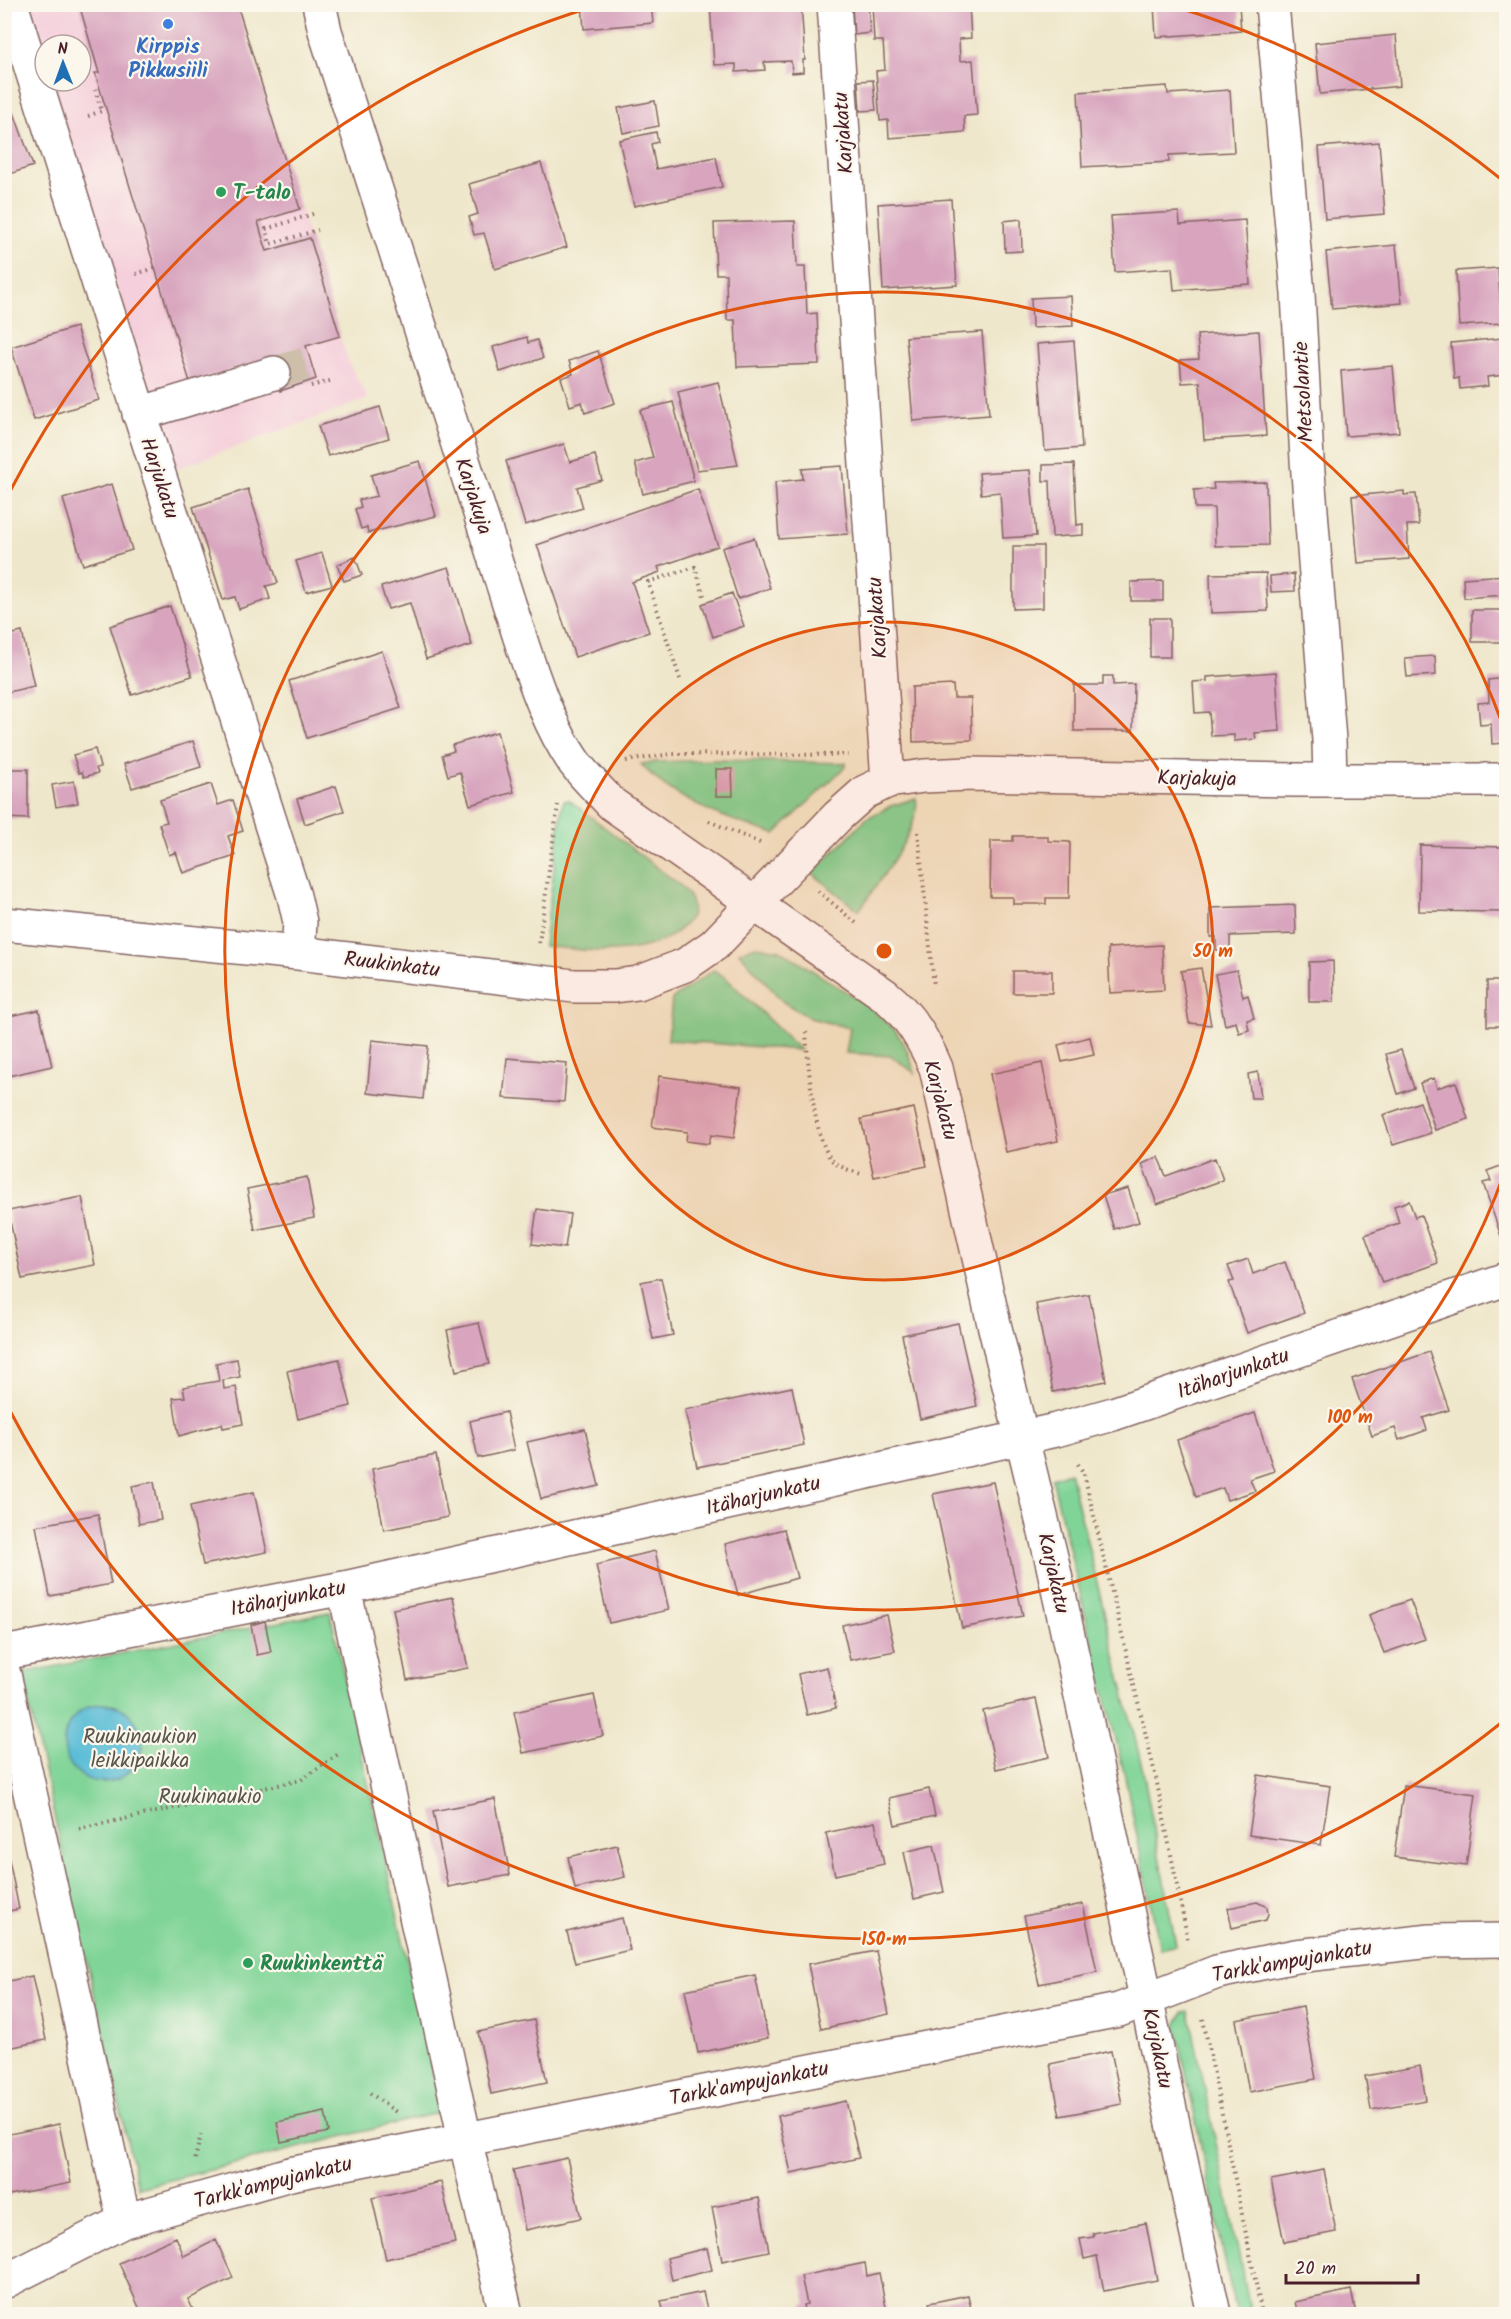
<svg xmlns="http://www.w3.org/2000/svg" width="1511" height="2319" font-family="Kalam,sans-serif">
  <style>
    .built { fill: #f5cfdb }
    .green { fill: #80d497; stroke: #657a61; stroke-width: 1.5 }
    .water { fill: #57bbd5; stroke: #506d80; stroke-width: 1.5 }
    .building { fill: #d8a4be }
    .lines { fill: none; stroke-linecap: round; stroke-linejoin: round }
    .minor-tunnel { stroke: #cebfab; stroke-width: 33; stroke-dasharray: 33 16; stroke-linecap: butt }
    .minor-casing { stroke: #846563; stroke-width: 36 }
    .path { stroke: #846563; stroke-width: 4; stroke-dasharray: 1.5 4.5; stroke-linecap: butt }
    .minor { stroke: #fff; stroke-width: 33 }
    .ring { fill: none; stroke: #e0560e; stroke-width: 3 }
    .shop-dot { fill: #3f7fe0; stroke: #fbf7ec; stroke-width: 2 }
    .leisure-dot { fill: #2e9e5b; stroke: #fbf7ec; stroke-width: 2 }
    .labels { text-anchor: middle; stroke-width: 4.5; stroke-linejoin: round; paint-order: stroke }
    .shop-label { font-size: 21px; font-weight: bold; fill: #366cbe; stroke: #fbf7ec }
    .street-label { font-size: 21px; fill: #4a1f2b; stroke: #fbf7ec }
    .leisure-label { font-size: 21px; font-weight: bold; fill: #27864d; stroke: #fbf7ec; text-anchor: start }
    .park-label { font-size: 21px; fill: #5a554b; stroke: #fbf7ec }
    .centre { fill: #e0560e; stroke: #fbf7ec; stroke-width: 3 }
    .ring-label { font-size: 18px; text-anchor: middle; font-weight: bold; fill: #e0560e; stroke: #fbf7ec; stroke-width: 4.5; stroke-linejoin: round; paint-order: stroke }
  </style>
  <rect width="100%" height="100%" fill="#fbf7ec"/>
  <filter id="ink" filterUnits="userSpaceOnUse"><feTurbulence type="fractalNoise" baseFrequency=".0167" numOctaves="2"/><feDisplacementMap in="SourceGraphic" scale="12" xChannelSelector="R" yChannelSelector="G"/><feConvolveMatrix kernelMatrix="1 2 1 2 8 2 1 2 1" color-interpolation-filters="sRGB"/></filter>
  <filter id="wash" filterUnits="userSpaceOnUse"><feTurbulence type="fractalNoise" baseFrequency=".008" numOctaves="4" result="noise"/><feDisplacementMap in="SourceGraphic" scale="24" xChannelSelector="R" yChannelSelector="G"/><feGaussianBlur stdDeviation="1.35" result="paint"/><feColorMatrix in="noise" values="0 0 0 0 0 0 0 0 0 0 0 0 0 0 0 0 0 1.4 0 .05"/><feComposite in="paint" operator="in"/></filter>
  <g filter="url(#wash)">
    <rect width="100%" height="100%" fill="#efe7cb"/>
    <path class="built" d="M26 5H237L340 336 349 363 368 399 175 469 51 81H81V45H45V64Z"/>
    <path class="green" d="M716 760 846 763V766L775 834C729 820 673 801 641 764L654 762Z
      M916 798C922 829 876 884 859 911L812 873 867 818 891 806Z
      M569 800 681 886C691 897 698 909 687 922 654 961 588 951 544 946L562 807 564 801Z
      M756 946 780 950 867 1005 895 1030 906 1047 915 1073 891 1056 846 1053 850 1028 810 1018 783 1002 739 952Z
      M714 970 726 978 800 1050 668 1040 672 999Z
      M1070 1472 1143 1771 1176 1945 1160 1949 1125 1777 1052 1478Z
      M330 1612 441 2112 138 2188 22 1673Z
      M1189 2011 1251 2314H1236L1176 2025 1183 2012Z"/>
    <path class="water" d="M64 1743a39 39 0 1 1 78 0a39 39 0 1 1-78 0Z"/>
    <g id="blocks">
      <path class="building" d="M79 4H237L300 209 258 222 262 236 267 251 310 238 340 336 306 346 316 379 280 391 269 358 190 382 95 73H99Z
        M582 4H651L653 23 584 29Z
        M710 4H801L805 60H803V72L792 73 791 61 764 62 765 70 736 72V64L714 65Z
        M852 4H868L870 33 854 35Z
        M872 4H969L971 38 959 39 960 61 973 60 977 115 964 116 965 132 889 138 888 120 880 121 876 71 885 70 883 41H874Z
        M1154 5H1239L1241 31 1156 37Z
        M1396 35 1400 86 1320 94 1315 43Z
        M873 80 876 110 860 111 858 81Z
        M1167 86 1168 94 1230 90 1234 152 1169 155V162L1082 167 1078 92Z
        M655 101 659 126 623 133 618 108Z
        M13 110 33 166 4 176V113Z
        M656 132 658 142 651 144 656 169 716 157 722 187 634 206 619 140Z
        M1379 142 1385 214 1325 219 1319 147Z
        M541 163 567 247 495 269 484 233 474 235 469 217 478 214 469 184Z
        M951 199 957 285 883 290 878 204Z
        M1179 212 1180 225 1245 220 1250 284 1174 290 1172 268 1115 272 1111 216Z
        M1021 219 1022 251 1005 252 1004 221Z
        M795 221 797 267H805L807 314 817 313 819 364 737 367 735 320H727L726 274H716L714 223Z
        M1396 245 1402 303 1332 309 1326 252Z
        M1498 268 1502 323 1459 326 1456 271Z
        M1071 296 1073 326 1032 328 1031 298Z
        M76 327 99 400 34 420 11 347Z
        M1259 331 1266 436 1204 440 1200 382 1182 383 1180 360 1199 359 1197 335Z
        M982 332 989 415 913 421 906 337Z
        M527 337 528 343 537 340 543 358 500 372 493 347Z
        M1503 338 1506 375 1487 377 1488 386 1460 389 1459 378 1454 379 1451 343Z
        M1074 341 1082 448 1045 451 1037 344Z
        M598 351 615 403 585 413 582 402 570 406 561 378 573 374 569 361Z
        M1393 366 1399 432 1346 436 1341 371Z
        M718 382 738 465 697 470 678 392Z
        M673 402 694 481 643 494 635 463 653 458 640 410Z
        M380 407 389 438 328 456 318 426Z
        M564 444 570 462 595 455 602 480 577 487 583 508 525 525 506 461Z
        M420 461 436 516 368 533 367 527 361 529 355 509 361 507 359 500 377 496 371 475Z
        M1074 464 1077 525 1083 524V535L1052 537 1050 481H1043V465Z
        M842 466 848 534 779 539 775 482 803 479 802 469Z
        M1030 470 1036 536 1003 538 1000 492 981 494 979 473Z
        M1266 482 1268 545 1215 546 1214 508H1195L1194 490 1214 489 1213 483Z
        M112 484 132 550 83 565 63 499Z
        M248 489 278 583 266 586 270 599 239 609 235 597 223 600 193 507Z
        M698 489 718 546 658 567 660 572 632 582 649 632 575 657 537 545Z
        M1404 491V495L1416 494 1419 525H1407L1409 559 1358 563 1352 496Z
        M754 538 770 588 738 599 722 548Z
        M1013 546H1043V608L1013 609Z
        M322 553 332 585 306 592 296 561Z
        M355 557 362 575 344 581 337 565Z
        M449 567 472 645 426 659 410 603 388 609 381 587Z
        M1266 573 1268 611 1211 613 1210 574Z
        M1294 574 1295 591 1271 592 1270 576Z
        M1506 575V595L1464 598 1463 578Z
        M1163 581V601H1131V582Z
        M732 593 744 626 713 637 702 604Z
        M170 606 192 676 132 695 110 626Z
        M1472 610H1506V642H1472Z
        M1150 618H1170V657H1150Z
        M22 632 34 686 4 693V636Z
        M382 651 401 708 307 738 289 681Z
        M1435 656 1436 675 1407 677 1405 658Z
        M1276 672 1280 731 1255 733 1256 739 1234 741V735L1211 736 1209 712 1195 713 1193 682 1207 681V677Z
        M1103 676H1113V685L1134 684 1133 731H1074V685H1103Z
        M1506 678V743L1492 744 1491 724 1480 725 1478 703 1489 702 1488 680Z
        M953 685 954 698H971L972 740 913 742 912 687Z
        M497 732 514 792 470 805 460 772 448 776 442 755 454 751 452 745Z
        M193 741 201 767 132 788 124 764Z
        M95 749 100 767 96 768 98 773 84 777 82 772 79 773 73 755Z
        M4 769H28V819L4 818Z
        M716 769H732L733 796H716Z
        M74 781 78 803 56 807 52 785Z
        M211 784 218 805 233 800 243 831 228 836 235 856 183 873 176 852 169 855 159 824 167 822 160 800Z
        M336 786 344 811 305 824 297 799Z
        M1013 836H1048V841L1070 842 1069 898H1046V904H1013V897H990L991 841H1013Z
        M1420 845 1505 847 1504 912 1419 911Z
        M1295 905 1296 934 1230 936V950H1216V937H1210V908Z
        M1162 945 1164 990 1110 993 1108 948Z
        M1333 961 1334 1002H1309V962Z
        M1201 968 1211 1025 1189 1023 1181 971Z
        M1237 970 1243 997 1248 995 1254 1018 1247 1020 1249 1030 1239 1033 1236 1022 1225 1025 1215 974Z
        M1013 971H1052V993H1013Z
        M1487 981H1506V1026H1487Z
        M39 1010 52 1066 4 1077V1017Z
        M1090 1037 1094 1055 1062 1062 1058 1045Z
        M372 1040 428 1046 423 1099 367 1093Z
        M1401 1050 1414 1088 1398 1094 1386 1054Z
        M507 1058 567 1063 564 1102 503 1098Z
        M1042 1063 1058 1141 1006 1152 990 1074Z
        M1258 1072 1261 1098H1251L1248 1074Z
        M659 1076 741 1087 734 1138 711 1135 709 1144 686 1141 687 1132 652 1127Z
        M1434 1078 1437 1088 1456 1082 1468 1119 1435 1130 1420 1083Z
        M1420 1102 1431 1133 1393 1145 1383 1115Z
        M914 1108 927 1166 874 1177 861 1119Z
        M1158 1157 1166 1176 1215 1158 1223 1180 1157 1204 1142 1164Z
        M1506 1164V1240L1503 1242 1483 1183 1491 1181 1487 1171Z
        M307 1177 314 1218 255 1230 247 1189Z
        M1128 1188 1139 1222 1114 1229 1103 1195Z
        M82 1197 95 1265 22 1279 8 1211Z
        M1409 1201 1415 1217 1421 1215 1438 1263 1382 1283 1365 1235 1399 1223 1394 1206Z
        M537 1209 570 1214 565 1248 532 1244Z
        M1248 1259 1253 1274 1285 1262 1304 1313 1247 1333 1229 1282 1234 1281 1228 1266Z
        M661 1278 673 1335 653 1339 641 1282Z
        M1089 1294 1106 1381 1053 1392 1036 1304Z
        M479 1323 489 1364 456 1371 447 1330Z
        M958 1323 977 1406 920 1419 902 1335Z
        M1429 1352 1449 1410 1423 1418 1427 1430 1399 1440 1395 1428 1372 1436 1352 1379Z
        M237 1359 240 1377 223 1380 224 1389 236 1387 243 1424 223 1428 222 1424 179 1436 173 1398 185 1397 183 1387 219 1381 216 1363Z
        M339 1359 351 1406 298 1419 287 1371Z
        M792 1387 804 1445 697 1467 685 1410Z
        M506 1412 514 1450 478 1458 470 1421Z
        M1255 1413 1274 1471 1250 1479 1255 1491 1227 1500 1223 1488 1196 1497 1177 1440Z
        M585 1429 599 1486 541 1499 527 1442Z
        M436 1455 448 1517 384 1530 372 1469Z
        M154 1482 161 1520 139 1524 132 1486Z
        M993 1482 1023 1616 962 1628 933 1494Z
        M254 1492 267 1552 203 1565 190 1506Z
        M98 1514 111 1584 50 1596 36 1526Z
        M784 1529 797 1578 738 1595 725 1544Z
        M655 1551 669 1610 609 1623 596 1565Z
        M453 1597 468 1668 407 1680 393 1609Z
        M1410 1600 1425 1639 1384 1653 1369 1615Z
        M887 1615 895 1651 850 1660 842 1625Z
        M265 1621 271 1652 257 1655 251 1625Z
        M827 1667 836 1708 807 1715 798 1674Z
        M594 1695 603 1736 523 1753 514 1712Z
        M1036 1699 1049 1757 996 1769 983 1711Z
        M1258 1775 1330 1786 1321 1845 1249 1835Z
        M1404 1785 1476 1794 1466 1866 1394 1857Z
        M929 1789 935 1816 895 1825 889 1798Z
        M495 1799 510 1875 448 1887 433 1811Z
        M875 1822 884 1864 835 1875 826 1833Z
        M617 1845 625 1877 575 1889 568 1857Z
        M934 1845 944 1892 914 1899 904 1852Z
        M7 1850 19 1909 4 1912V1851Z
        M1257 1902 1267 1907 1268 1914 1266 1920 1232 1928 1228 1908Z
        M1083 1904 1097 1972 1039 1984 1024 1916Z
        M622 1918 630 1950 575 1963 567 1932Z
        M876 1951 889 2014 821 2029 808 1964Z
        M755 1975 768 2038 698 2053 685 1990Z
        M32 1976 46 2040 4 2049V1982Z
        M1303 2007 1316 2079 1249 2092 1236 2020Z
        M534 2020 547 2082 491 2094 478 2032Z
        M1111 2051 1122 2104 1060 2116 1050 2064Z
        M1420 2066 1426 2100 1371 2110 1365 2076Z
        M846 2101 859 2158 791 2173 778 2116Z
        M325 2112 329 2132 281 2142 277 2122Z
        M59 2124 71 2183 4 2196V2135Z
        M567 2158 581 2218 525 2230 513 2170Z
        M1324 2170 1336 2232 1284 2242 1271 2180Z
        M441 2182 455 2243 386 2259 372 2198Z
        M759 2198 769 2251 722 2261 712 2207Z
        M1146 2223 1157 2280 1104 2291 1097 2256 1084 2259 1080 2239 1094 2237 1093 2233Z
        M176 2237 184 2256 216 2240 233 2278 188 2299 195 2314H142L119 2263Z
        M707 2248 712 2270 672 2280 667 2258Z
        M865 2263 867 2276 879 2273 887 2312 876 2314H805L803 2305 807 2304 801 2276Z
        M1351 2290 1356 2314H1298L1295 2302Z
        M703 2292 708 2314H664L661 2301Z
        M968 2295 972 2314H931L929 2303Z"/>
    </g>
  </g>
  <g filter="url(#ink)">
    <use href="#blocks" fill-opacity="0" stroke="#846563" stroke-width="1.5"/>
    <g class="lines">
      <path class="minor-tunnel" d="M274 373 305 364"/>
      <g class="minor-casing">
        <path id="minor" d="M11 4 147 437 294 896 300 922 298 953
          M319 4 325 31 523 647C536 686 550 727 574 762 585 777 599 790 612 804L886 996C910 1016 924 1040 936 1068L994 1324 1052 1561 1214 2314
          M834 4 888 781
          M1272 4 1298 294 1307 460 1329 740 1330 780
          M139 414 274 373
          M4 924 298 953 574 986H615L638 983 685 965 714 945 838 816 865 792 888 781 924 776 969 774 1297 780H1506
          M344 1588 465 2139 506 2314
          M4 1653 344 1588 1056 1430 1113 1414 1506 1279
          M4 1674 124 2221
          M4 2282 124 2221 290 2174 1119 2010 1217 1972 1296 1956 1431 1941 1506 1940"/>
      </g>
      <path class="path" d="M88 116 102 111 95 90
        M313 214 266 229 270 244 318 230
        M136 274 155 268
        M311 386 330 381
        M680 679 648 582 695 567 704 596
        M626 761 671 754 848 755
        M709 821 760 843
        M918 832 934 986
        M818 891 856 923
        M539 943 558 805
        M806 1032C808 1060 813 1146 835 1163 842 1168 852 1171 861 1174
        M1078 1464 1084 1474 1156 1778 1188 1941
        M4 1593 8 1614
        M79 1829 301 1780 340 1753
        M1203 2019 1262 2314
        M370 2093 396 2112
        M195 2159 202 2130"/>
      <use href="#minor" class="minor"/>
    </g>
  </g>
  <circle cx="884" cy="951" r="329" fill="#e0560e" fill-opacity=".12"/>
  <g class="ring">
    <circle cx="884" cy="951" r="329"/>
    <path d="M1505 1171A659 659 0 1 1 1505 731"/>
    <path d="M1506 1719A988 988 0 0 1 8 1407M8 495A988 988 0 0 1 595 6M1173 6A988 988 0 0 1 1506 183"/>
  </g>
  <circle class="shop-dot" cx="168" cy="24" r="6"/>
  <g class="leisure-dot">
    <circle cx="221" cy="192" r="6"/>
    <circle cx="248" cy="1963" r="6"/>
  </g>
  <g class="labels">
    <g class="shop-label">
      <text x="168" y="53">Kirppis<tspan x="168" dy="24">Pikkusiili</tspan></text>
    </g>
    <g class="street-label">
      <text transform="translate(843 133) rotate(-94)" y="7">Karjakatu</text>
      <text transform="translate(1303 392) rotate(-93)" y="7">Metsolantie</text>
      <text transform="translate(160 478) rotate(72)" y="7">Harjukatu</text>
      <text transform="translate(474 496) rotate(72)" y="7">Karjakuja</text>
      <text transform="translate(877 618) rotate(-94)" y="7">Karjakatu</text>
      <text transform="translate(1197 778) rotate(1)" y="7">Karjakuja</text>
      <text transform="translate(392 964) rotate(7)" y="7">Ruukinkatu</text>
      <text transform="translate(941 1100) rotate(75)" y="7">Karjakatu</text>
      <text transform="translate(1233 1373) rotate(-19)" y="7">Itäharjunkatu</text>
      <text transform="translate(763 1495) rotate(-13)" y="7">Itäharjunkatu</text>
      <text transform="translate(1054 1573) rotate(77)" y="7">Karjakatu</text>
      <text transform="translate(288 1598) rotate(-11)" y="7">Itäharjunkatu</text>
      <text transform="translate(1292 1961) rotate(-10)" y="7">Tarkk'ampujankatu</text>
      <text transform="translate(1158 2048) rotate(78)" y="7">Karjakatu</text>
      <text transform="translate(749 2083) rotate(-11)" y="7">Tarkk'ampujankatu</text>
      <text transform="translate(273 2182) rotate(-14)" y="7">Tarkk'ampujankatu</text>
    </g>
    <g class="leisure-label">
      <text x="233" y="199">T-talo</text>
      <text x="260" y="1970">Ruukinkenttä</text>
    </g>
    <g class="park-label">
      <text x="140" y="1743">Ruukinaukion<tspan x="140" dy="24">leikkipaikka</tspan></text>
      <text x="210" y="1803">Ruukinaukio</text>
    </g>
  </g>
  <circle cx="884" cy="951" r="9" class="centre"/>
  <g class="ring-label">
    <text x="1213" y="957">50 m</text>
    <text x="1350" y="1423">100 m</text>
    <text x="884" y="1945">150 m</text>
  </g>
  <rect width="1511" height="2319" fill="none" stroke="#fbf7ec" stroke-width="24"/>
  <g transform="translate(63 63) rotate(359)"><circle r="28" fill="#fbf7ec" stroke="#b4a19f" stroke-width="1.5"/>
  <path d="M0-4.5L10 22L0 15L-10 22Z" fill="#1f6fb2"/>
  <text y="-9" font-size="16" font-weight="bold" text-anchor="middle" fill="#4a1f2b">N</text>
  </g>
  <path d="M1286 2274v9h132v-9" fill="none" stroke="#4a1f2b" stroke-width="3"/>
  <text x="1295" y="2274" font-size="18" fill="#4a1f2b" stroke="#fbf7ec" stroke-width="4.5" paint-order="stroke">20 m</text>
</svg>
